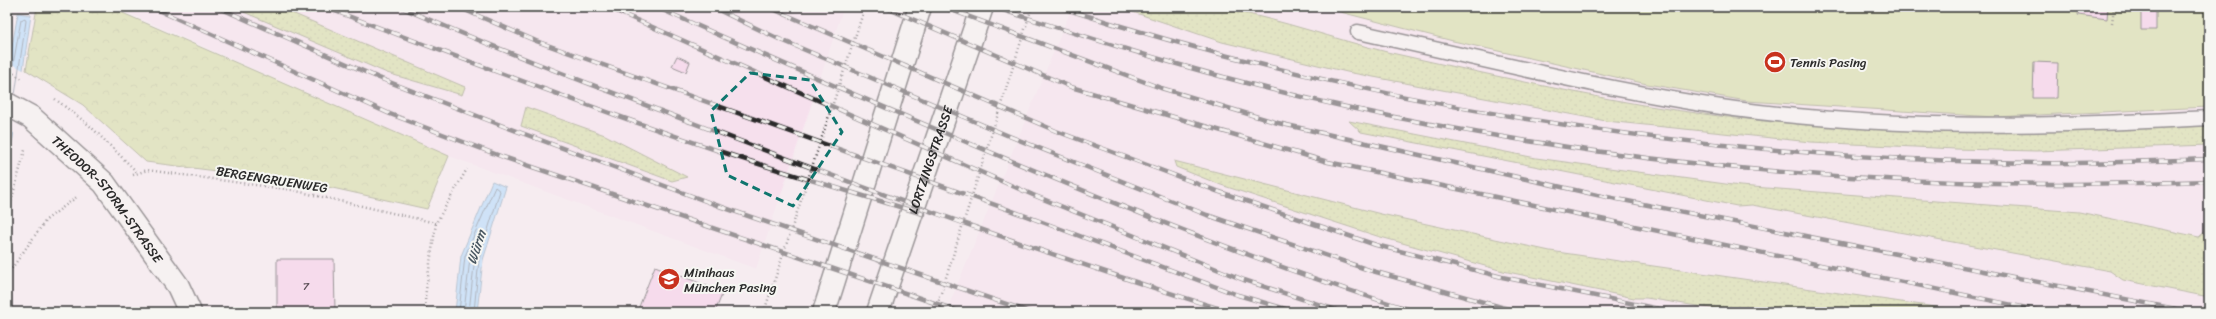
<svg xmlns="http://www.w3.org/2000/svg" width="2216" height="319" font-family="Sriracha,sans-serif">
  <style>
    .built { fill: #f6e0ed }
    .grass { fill: url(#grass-dots); stroke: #7b825c }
    .forest { fill: url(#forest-crowns); stroke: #7b825c }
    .garden { fill: #cbda8e; stroke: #7b825c }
    .water { fill: #a0d6ff; stroke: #7192aa }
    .pier { fill: #f6ecf0 }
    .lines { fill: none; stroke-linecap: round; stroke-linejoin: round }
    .shore { stroke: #5a6f80; stroke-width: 1 }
    .building { fill: #f5c5e6; stroke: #2b2b2b }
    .lane-casing { stroke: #2b2b2b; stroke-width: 17 }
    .street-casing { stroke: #2b2b2b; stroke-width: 25 }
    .secondary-casing { stroke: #2b2b2b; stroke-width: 25 }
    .path { stroke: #2b2b2b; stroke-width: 2.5; stroke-dasharray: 1 3; stroke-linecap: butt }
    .lane { stroke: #f6f6f2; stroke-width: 14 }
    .street { stroke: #f6f6f2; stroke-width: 22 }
    .secondary { stroke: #f6f6f2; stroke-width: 22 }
    .rail-casing { stroke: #2b2b2b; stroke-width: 4.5 }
    .rail { stroke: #f6f6f2; stroke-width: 3; stroke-dasharray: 9; stroke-linecap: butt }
    .marked { fill: none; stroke: #0f766e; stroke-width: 3; stroke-dasharray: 8 5; stroke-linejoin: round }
    .labels { text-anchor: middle; stroke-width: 4; stroke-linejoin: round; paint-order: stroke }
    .number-label { font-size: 11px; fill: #5e525a }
    .poi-label { font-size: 13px; fill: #2b2b2b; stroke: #f6f6f2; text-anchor: start }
    .street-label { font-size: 13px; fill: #2b2b2b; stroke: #f6f6f2 }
    .water-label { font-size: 14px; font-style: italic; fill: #485660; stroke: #f6f6f2 }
  </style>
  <defs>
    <pattern id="grass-dots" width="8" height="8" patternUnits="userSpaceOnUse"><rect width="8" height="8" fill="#cbda8e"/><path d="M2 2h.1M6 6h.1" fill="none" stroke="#aebb7b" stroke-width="1.8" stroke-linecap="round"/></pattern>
    <pattern id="forest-crowns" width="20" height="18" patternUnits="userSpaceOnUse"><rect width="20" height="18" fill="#cbda8e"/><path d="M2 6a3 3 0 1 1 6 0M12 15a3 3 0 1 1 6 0" fill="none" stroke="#aebb7b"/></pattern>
  </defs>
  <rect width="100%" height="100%" fill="#f6ecf0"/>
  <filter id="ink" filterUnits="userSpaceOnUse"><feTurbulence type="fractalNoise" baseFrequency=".025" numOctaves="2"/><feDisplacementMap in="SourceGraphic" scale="8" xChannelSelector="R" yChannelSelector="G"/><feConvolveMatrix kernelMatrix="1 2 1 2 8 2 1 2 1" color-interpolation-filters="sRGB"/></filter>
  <g filter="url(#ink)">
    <path class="built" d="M115 7H844L756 269 449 156Z
      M1072 7H1321L1453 41 1647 84 1994 117 2209 107V312H946Z"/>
    <path class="grass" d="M232 7H278L465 87 462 95 387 73Z
      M1143 7C1171 7 1201 5 1229 10 1282 20 1334 39 1387 52 1459 68 1531 84 1604 98 1807 137 2004 135 2209 126V145L2036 151 1956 149 1811 142 1606 121 1347 72 1222 42 1133 12Z
      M526 107 605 135 687 177 672 181 521 126Z
      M1349 121 1536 158 1740 186 2079 212 2199 237 2209 228V297L2123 280 2110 271 1752 205 1737 206 1361 132Z
      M1174 161 1381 214 1550 251 1970 312H1736L1646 298H1634L1503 271 1377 236 1221 185 1176 167Z"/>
    <path class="forest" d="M37 7H109L449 156 427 209 310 183 146 162 83 105 26 70Z"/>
    <path class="garden" d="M1321 7H2209V107L1994 117 1747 101 1647 84 1453 41Z"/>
    <path class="water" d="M18 13 31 15 13 138 7 158V74Z
      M492 181 506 187 483 260 477 312H455L461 256Z"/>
    <path class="pier" d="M7 61 25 71 15 134 7 128Z"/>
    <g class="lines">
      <path class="shore" d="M7 68 13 65 21 20 25 18 26 21 15 95
        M459 312 465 256 495 187 500 191 479 259 474 312
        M464 312 470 258 473 254 475 256 469 312"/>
    </g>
    <path class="building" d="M2079 7H2108L2107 19 2078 15Z
      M2141 7H2156V30H2141Z
      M2207 51H2209V84H2206Z
      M677 56 690 62 686 72 672 66Z
      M2034 62 2058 63 2057 98H2033Z
      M277 259H334L335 312H277Z
      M655 266 723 292 715 312H637Z"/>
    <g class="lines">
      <g class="lane-casing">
        <path id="lane" d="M1358 32C1483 59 1608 91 1735 109 1893 130 2050 127 2209 118"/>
      </g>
      <g class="street-casing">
        <g id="street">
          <path id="s1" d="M7 104 31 117 104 183 178 286 190 312"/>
        </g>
      </g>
      <g class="secondary-casing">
        <g id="secondary">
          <path d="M824 312 920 7"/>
          <path id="s2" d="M878 312 982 7"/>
        </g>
      </g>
      <path class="path" d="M2112 23 2114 7
        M7 69 22 79
        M55 99 89 125 138 173
        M133 175 147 170 292 190 436 223
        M7 217 25 150
        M7 275 46 220 78 196
        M426 312 425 297 436 223 467 169
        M764 312 865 7
        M935 312 1032 7"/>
      <use href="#lane" class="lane"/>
      <use href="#street" class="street"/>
      <use href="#secondary" class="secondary"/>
      <g class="rail-casing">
        <path id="rail" d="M151 7 390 114 503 157 961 312
          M217 7 379 78 511 129 719 206 1030 312
          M324 7C461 58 598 111 737 157 799 177 861 195 923 214
          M400 7C496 49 595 86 693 123 870 191 1049 256 1230 312
          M458 7 536 41 1026 216 1238 295 1296 312
          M607 7 1033 195 1244 280 1342 312
          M656 7C756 52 857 96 959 139 1109 202 1261 264 1417 312
          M712 7 779 39 1009 136 1207 215 1369 270 1519 312
          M768 7 1056 131 1214 190 1376 245 1502 277 1674 312
          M884 7 1071 87 1328 162 2046 312
          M943 7 1161 88 1278 123 1597 195 2191 312
          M994 7C1109 45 1226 81 1346 107 1630 168 1919 193 2209 181
          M1059 7C1374 108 1702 158 2033 163 2092 164 2150 161 2209 159"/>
      </g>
      <use href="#rail" class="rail"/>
    </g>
  </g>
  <path d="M0 0H2216V319H0ZM750 73 810 80 842 132 793 206 727 175 711 111Z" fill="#f6ecf0" fill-opacity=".55" fill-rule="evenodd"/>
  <path class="marked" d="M750 73 810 80 842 132 793 206 727 175 711 111Z"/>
  <defs>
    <g id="stadium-disc" transform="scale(1.15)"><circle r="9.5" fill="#c8321e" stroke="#f6f6f2"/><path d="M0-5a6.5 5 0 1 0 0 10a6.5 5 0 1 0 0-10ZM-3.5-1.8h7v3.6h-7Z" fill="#fff"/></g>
    <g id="school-disc" transform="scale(1.15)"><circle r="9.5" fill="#c8321e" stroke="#f6f6f2"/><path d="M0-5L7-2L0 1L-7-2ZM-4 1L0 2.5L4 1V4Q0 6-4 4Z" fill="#fff"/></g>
  </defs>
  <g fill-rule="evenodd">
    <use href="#stadium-disc" x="1775" y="62"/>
    <use href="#school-disc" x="669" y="279"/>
  </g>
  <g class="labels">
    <g class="number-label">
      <text x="306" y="290">7</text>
    </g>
    <g class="poi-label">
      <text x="1790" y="67">Tennis Pasing</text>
      <text x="684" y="277">Minihaus<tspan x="684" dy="15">München Pasing</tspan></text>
    </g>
    <g class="street-label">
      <text dy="5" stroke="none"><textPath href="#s2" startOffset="161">LORTZINGSTRASSE</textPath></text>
      <text transform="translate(272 179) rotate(9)" y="5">BERGENGRUENWEG</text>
      <text dy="5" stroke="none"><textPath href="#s1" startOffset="140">THEODOR-STORM-STRASSE</textPath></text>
    </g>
    <g class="water-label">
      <text transform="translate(476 247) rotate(-72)" y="5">Würm</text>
    </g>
  </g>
  <rect width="2216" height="319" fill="none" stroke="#f6f6f2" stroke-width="24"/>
  <rect x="12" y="12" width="2192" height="295" fill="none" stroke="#2b2b2b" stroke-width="1.5" filter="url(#ink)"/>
</svg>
